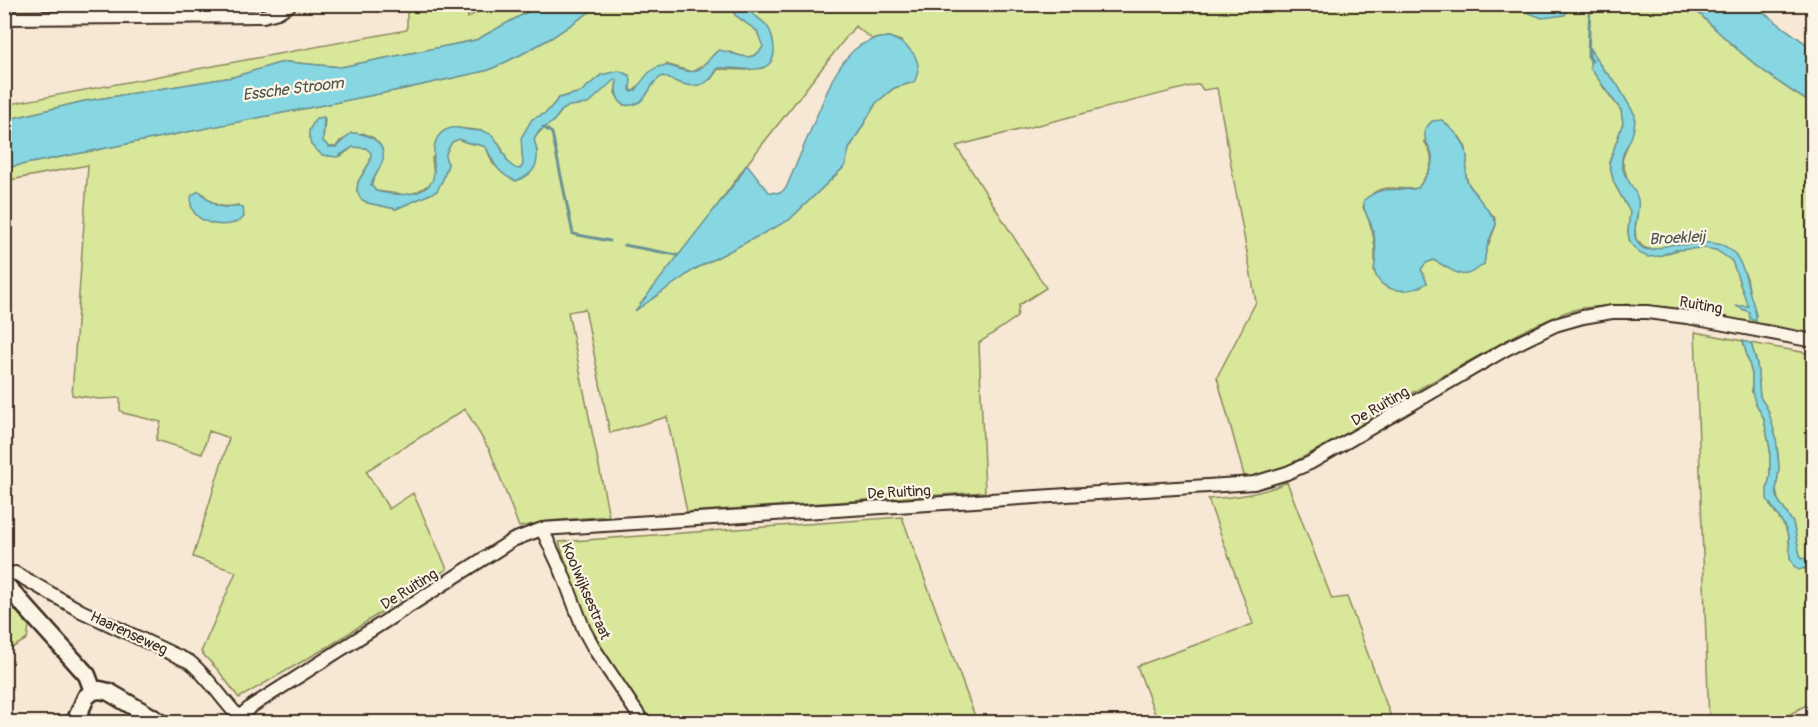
<svg xmlns="http://www.w3.org/2000/svg" width="1818" height="727" font-family="Pangolin,sans-serif">
  <style>
    .green { fill: #d8e79a; stroke: #8a885c; stroke-width: 1.5; fill-rule: evenodd }
    .water { fill: #87d7e2; stroke: #699294; stroke-width: 1.5 }
    .lines { fill: none; stroke-linecap: round; stroke-linejoin: round }
    .stream { stroke: #699294; stroke-width: 3 }
    .minor-casing { stroke: #3b2a1e; stroke-width: 16 }
    .tertiary-casing { stroke: #3b2a1e; stroke-width: 21 }
    .minor { stroke: #fcf5e5; stroke-width: 12 }
    .tertiary { stroke: #fcf5e5; stroke-width: 16 }
    .labels { text-anchor: middle; stroke-width: 4.5; stroke-linejoin: round; paint-order: stroke }
    .street-label { font-size: 15px; fill: #3b2a1e; stroke: #fcf5e5 }
    .water-label { font-size: 16px; font-style: italic; fill: #4e554f; stroke: #fcf5e5 }
  </style>
  <rect width="100%" height="100%" fill="#f7e8d5"/>
  <filter id="ink" filterUnits="userSpaceOnUse"><feTurbulence type="fractalNoise" baseFrequency=".0167" numOctaves="2"/><feDisplacementMap in="SourceGraphic" scale="12" xChannelSelector="R" yChannelSelector="G"/><feConvolveMatrix kernelMatrix="1 2 1 2 8 2 1 2 1" color-interpolation-filters="sRGB"/></filter>
  <g filter="url(#ink)">
    <path class="green" d="M1526 4 1529 13 1570 6 1569 5H1691C1727 42 1768 79 1813 104V337L1666 307 1631 304 1582 308 1566 312 1527 329 1363 420 1361 426 1281 469 1245 479 1217 377 1256 302 1217 88 1203 90 1199 84 956 146 1046 288 1019 305 1017 317 979 343 985 492 687 512 667 417 610 433 585 309 568 312 609 516 549 521 519 527 490 451 465 409 366 471 389 509 413 493 447 569 331 645 239 698 218 670 201 652 236 572 193 557 229 438 209 431 202 454 156 440 161 422 123 413 120 410V398L99 399 72 395 88 165 5 181V168L404 89 489 70 520 55 551 38 600 5H731L735 15 757 31 764 47C754 62 742 57 727 51L692 72 666 64 632 92 629 85 619 71 601 75 581 92 559 98 546 113 540 116 522 148 523 165 520 169H515L510 166 499 143 483 131 458 128 432 158 434 177 432 183 417 192 406 195 376 191 371 185 379 168 382 150 374 138 363 133 340 141 336 147H329L323 141 325 119 315 121 309 131 328 156H341L353 147 366 148 372 153 370 162 358 182 357 191 361 199 368 203 396 209 437 191 443 179 448 164 445 157 447 151 452 142 459 139C469 145 476 143 486 147L493 164 516 181 537 151 534 140C539 129 546 128 554 120 559 116 561 109 567 106 575 103 584 106 590 101 597 95 609 82 615 78L617 81 615 93 623 105 646 96 656 79 663 76 689 85 711 79 718 69 746 70 763 68 767 26 743 5ZM855 26 872 39 889 37 901 41 914 82 894 88 876 103 849 149 845 166 789 220 695 269 650 300 747 164ZM1591 51 1602 68 1617 84 1631 136 1622 160 1628 182 1635 193 1637 218 1635 229 1636 239 1643 247 1648 249H1657L1684 244 1734 252 1747 278 1751 302 1756 315C1750 304 1742 293 1739 281 1737 275 1737 269 1733 263 1719 240 1680 248 1659 256L1630 243 1628 232 1630 212 1614 183 1609 163 1623 123 1621 110 1603 87ZM1459 136 1466 148 1467 162 1465 172 1468 183 1485 209 1494 216 1496 225 1486 251 1484 264 1440 263 1433 260 1426 263 1421 269 1427 283 1374 272C1377 248 1374 229 1363 207 1366 203 1370 195 1375 192 1386 184 1405 191 1418 188 1430 170 1438 161 1424 141ZM201 192C213 205 221 209 238 205L234 223H211Z
      M407 5H467L468 18 487 5H540L476 40 341 67 286 62 276 64 233 77 85 101 5 120 4 105 407 30Z
      M1695 332 1743 341 1752 374V392L1764 419 1770 449V476L1767 490 1770 505 1784 525 1789 537 1790 558 1804 569 1813 565V701L1777 722H1709Z
      M1751 343 1813 354V557L1801 560 1793 523 1778 500 1776 491 1779 468 1778 453 1768 410 1760 397 1757 364Z
      M1287 482 1332 599 1347 597 1393 722H1158L1137 666 1253 624 1208 499C1235 497 1262 494 1287 482Z
      M902 517 977 722H644L580 630 569 573 559 542Z
      M4 597 29 626 27 639 5 652Z"/>
    <path class="water" d="M1569 4 1565 15 1542 18 1529 13 1526 5Z
      M540 5H600L551 38 520 55 489 70 404 89 5 168V120L85 101 233 77 276 64 286 62 341 67 476 40Z
      M731 5H743C749 14 760 17 767 26 772 32 773 40 774 48 776 81 734 65 718 68 715 72 713 77 709 80 696 92 676 82 663 76 649 82 649 99 636 104 619 110 614 95 617 81L615 79 588 104 569 106 561 111 553 122 538 132 534 140C541 160 537 174 516 181 498 174 494 164 486 147 476 143 469 145 459 139L452 142 447 151 445 157 448 164 443 179 437 191 396 209 368 203 361 199 357 191 358 182 370 162 371 153 366 148 353 147 337 157 322 155 311 145 309 137V131L316 118 324 117 323 141 329 147H336L351 133C365 133 386 140 383 159 381 168 374 176 371 185L376 191C392 195 422 199 432 181 439 169 423 136 451 128 457 127 463 129 469 130 477 131 485 130 492 135 503 144 505 169 520 169L523 165 521 138 532 119 546 113 559 98 581 92 601 75 619 71 629 75 631 80 630 90 632 92 636 90C646 74 656 60 676 68 682 70 689 73 695 71 705 69 710 55 719 50 736 53 752 65 763 47L757 31 735 15Z
      M1691 5H1753L1813 49V104C1768 79 1727 42 1691 5Z
      M889 37C909 44 926 60 914 82L894 88 876 103 849 149 845 166 789 220 695 269 635 311 738 179 747 164 769 192 780 193 786 188 832 80C847 54 858 39 889 37Z
      M1590 49 1602 68 1617 84 1635 115C1635 123 1634 131 1631 138 1628 145 1623 151 1622 159 1620 176 1635 185 1638 200 1641 215 1626 238 1643 248 1652 253 1661 246 1670 245 1677 243 1685 246 1692 244 1729 238 1740 252 1748 286 1750 298 1757 309 1756 321L1750 319 1749 312 1736 306H1748L1732 261 1716 250 1703 248 1675 250 1659 256 1648 257 1639 253 1630 243 1628 232 1630 212 1614 183 1609 163 1623 123 1621 110 1590 68Z
      M1442 120C1455 132 1469 143 1467 163 1466 172 1464 176 1469 185 1474 193 1496 219 1496 223 1496 227 1492 232 1491 236 1487 245 1485 254 1484 264 1460 284 1457 271 1433 260L1426 263 1421 269 1427 283C1412 293 1382 295 1375 273 1373 268 1376 261 1376 255 1376 247 1375 239 1373 231 1371 220 1362 212 1364 200 1385 183 1396 193 1418 188 1425 178 1436 165 1431 152 1427 141 1424 142 1425 129L1432 121Z
      M199 191C209 199 214 209 229 207 235 207 237 205 243 207L244 217C229 233 183 223 192 195Z
      M1743 341 1751 343 1757 364 1760 397 1768 410 1776 437 1779 468 1776 491 1778 500 1793 523 1801 559 1813 557V565L1799 570 1794 566 1790 558 1789 537 1784 525 1767 499V490L1770 476V449L1764 419 1755 402 1752 392V374Z"/>
    <g class="lines">
      <path class="stream" d="M1590 4 1588 56 1592 61
        M543 127 552 133 573 234 610 241
        M624 245 677 255"/>
      <g class="minor-casing">
        <path id="minor" d="M4 18 263 16 278 12 291 4
          M542 529 562 572 584 630 595 650 643 722
          M4 576 15 573 81 611 190 662C209 678 221 698 238 716
          M233 722 252 706 513 540 542 529 1254 483 1287 473 1310 463 1506 349 1555 325 1583 317 1612 312H1647L1687 317 1814 341"/>
      </g>
      <g class="tertiary-casing">
        <path id="tertiary" d="M4 583 87 675 93 691
          M93 691 100 690 109 692 160 722
          M75 722 86 697 93 691"/>
      </g>
      <use href="#minor" class="minor"/>
      <use href="#tertiary" class="tertiary"/>
    </g>
  </g>
  <g class="labels">
    <g class="street-label">
      <text transform="translate(1701 305) rotate(10)" y="5">Ruiting</text>
      <text transform="translate(1380 406) rotate(-30)" y="5">De Ruiting</text>
      <text transform="translate(899 492) rotate(-3)" y="5">De Ruiting</text>
      <text transform="translate(409 589) rotate(-32)" y="5">De Ruiting</text>
      <text transform="translate(586 591) rotate(67)" y="5">Koolwijksestraat</text>
      <text transform="translate(129 633) rotate(25)" y="5">Haarenseweg</text>
    </g>
    <g class="water-label">
      <text transform="translate(293 88) rotate(-7)" y="6">Essche Stroom</text>
      <text transform="translate(1677 237) rotate(-3)" y="6">Broekleij</text>
    </g>
  </g>
  <rect width="1818" height="727" fill="none" stroke="#fcf5e5" stroke-width="24"/>
  <rect x="12" y="12" width="1794" height="703" fill="none" stroke="#3b2a1e" stroke-width="2" filter="url(#ink)"/>
</svg>
